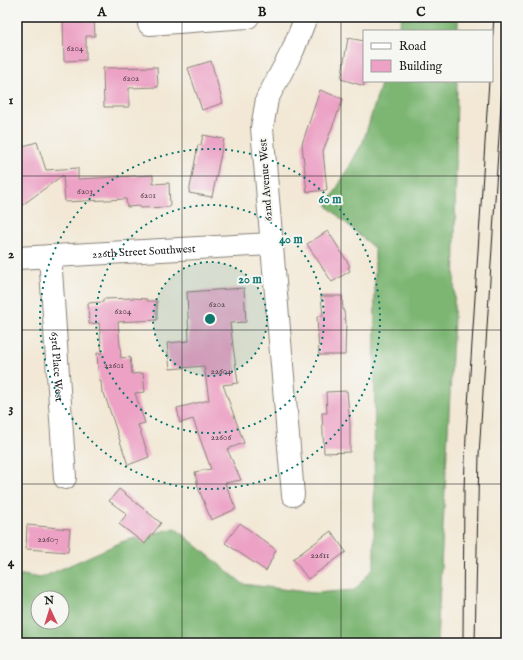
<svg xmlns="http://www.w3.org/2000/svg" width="523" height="660" font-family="'IM FELL English',serif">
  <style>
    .forest { fill: #7db673; stroke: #4c6948; fill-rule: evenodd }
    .building { fill: #eca1c5 }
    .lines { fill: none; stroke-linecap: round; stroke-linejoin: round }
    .minor-casing { stroke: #878278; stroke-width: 24 }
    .minor { stroke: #fff; stroke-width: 22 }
    .tram { stroke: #1c1c1c; stroke-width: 1 }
    .grid { fill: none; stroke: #1c1c1c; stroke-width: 1; stroke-opacity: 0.55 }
    .ring { fill: none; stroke: #0f766e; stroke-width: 2; stroke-dasharray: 2 4 }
    .labels { text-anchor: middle; stroke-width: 4; stroke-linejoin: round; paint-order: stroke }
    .number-label { font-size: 9px; fill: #503d46 }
    .street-label { font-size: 11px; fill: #1c1c1c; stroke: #f6f6f2 }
    .centre { fill: #0f766e; stroke: #f6f6f2; stroke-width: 2 }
    .ring-label { font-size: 12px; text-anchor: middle; font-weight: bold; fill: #0f766e; stroke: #f6f6f2; stroke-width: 4; stroke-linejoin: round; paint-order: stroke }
    .neatline { fill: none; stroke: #1c1c1c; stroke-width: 1.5 }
    .grid-label { font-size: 13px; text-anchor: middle; font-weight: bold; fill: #1c1c1c }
  </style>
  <rect width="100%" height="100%" fill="#f6f6f2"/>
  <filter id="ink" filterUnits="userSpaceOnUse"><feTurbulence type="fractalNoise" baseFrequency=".025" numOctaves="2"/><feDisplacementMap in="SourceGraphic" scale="8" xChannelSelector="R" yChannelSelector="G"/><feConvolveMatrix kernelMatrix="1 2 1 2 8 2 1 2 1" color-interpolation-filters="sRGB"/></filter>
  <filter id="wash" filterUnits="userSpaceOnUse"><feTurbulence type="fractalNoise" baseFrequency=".012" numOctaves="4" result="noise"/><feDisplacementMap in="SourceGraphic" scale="16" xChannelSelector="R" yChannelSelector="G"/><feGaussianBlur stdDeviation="0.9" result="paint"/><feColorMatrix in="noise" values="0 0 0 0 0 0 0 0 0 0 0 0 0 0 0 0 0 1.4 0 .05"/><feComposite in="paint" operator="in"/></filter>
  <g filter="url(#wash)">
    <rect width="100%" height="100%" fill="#f2e8d5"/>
    <path class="forest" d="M402 17H458V31H398Z
      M382 81H457L454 317 437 643H17V574L41 578 124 541 175 528 243 584 313 593 355 590 374 567 375 249 327 206 363 142ZM38 598H62V622H38Z"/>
    <g id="blocks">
      <path class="building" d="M63 17H94L95 36H86V60L64 61Z
        M348 38 364 41V86L341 79Z
        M211 61 223 103 202 110 188 68Z
        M157 67 158 87 129 88V107H104L103 68Z
        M320 90 343 99 323 151 327 190 307 192 302 144Z
        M203 135 224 139 212 197 189 193 198 145H201Z
        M37 142 46 170 78 168V179L153 175V184L169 183 170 207 140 208V206L127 207 126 199 65 202 63 175 17 209V148Z
        M328 231 350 266 348 267 350 271 332 282 307 244Z
        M244 288 246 322 230 323 238 383 223 385 244 443 227 449 241 480 225 483 236 509 211 520 198 487 195 472 211 469 193 419 180 423 177 408 209 400 204 366 170 369 167 343 189 341 187 292Z
        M321 296H342L343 311H344L345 320H346L345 355H319L317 316H323Z
        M133 298 147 299V301H157V320L118 322 121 358 130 357 132 374 143 373 145 392 135 393 145 423 138 425 149 457 128 465 104 393H102L101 381H99L97 353H102L99 323 89 324 88 303 103 302V299Z
        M347 391 350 425V452L324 453 322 413H327L326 392Z
        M119 489 161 523 145 544 119 524 127 514 109 501Z
        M240 523 276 550 266 571 225 543Z
        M27 525 70 529 68 552 26 549Z
        M331 531 346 552 308 579 293 559Z"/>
    </g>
  </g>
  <g filter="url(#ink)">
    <use href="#blocks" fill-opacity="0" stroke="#878278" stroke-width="1"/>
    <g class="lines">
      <g class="minor-casing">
        <g id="minor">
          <path d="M149 24 248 17"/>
          <path id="s1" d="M50 256 65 478"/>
          <path id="s2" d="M17 258 270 244"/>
          <path d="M293 495 262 128 267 99 293 50 306 17"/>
        </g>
      </g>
      <use href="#minor" class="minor"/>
      <path class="tram" d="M492 46 494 17
        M463 643 464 489 466 436 489 81
        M475 643 479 455 506 25"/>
    </g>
  </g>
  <path class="grid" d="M182 17V643M341 17V643M17 176H506M17 330H506M17 484H506"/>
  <circle cx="210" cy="319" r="57" fill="#0f766e" fill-opacity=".12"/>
  <g class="ring">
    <circle cx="210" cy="319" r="57"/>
    <circle cx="210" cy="319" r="114"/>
    <circle cx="210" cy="319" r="170"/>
  </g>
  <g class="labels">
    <g class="number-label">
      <text x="75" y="51">6204</text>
      <text x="131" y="81">6202</text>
      <text x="85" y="194">6203</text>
      <text x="148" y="198">6201</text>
      <text x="217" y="307">6202</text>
      <text x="123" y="314">6204</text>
      <text x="114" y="368">22601</text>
      <text x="221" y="374">22604</text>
      <text x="221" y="440">22606</text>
      <text x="48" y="542">22607</text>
      <text x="320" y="558">22611</text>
    </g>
    <g class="street-label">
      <text transform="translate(265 180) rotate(-94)" y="4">62nd Avenue West</text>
      <text dy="4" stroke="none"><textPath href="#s2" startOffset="127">226th Street Southwest</textPath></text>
      <text dy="4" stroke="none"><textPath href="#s1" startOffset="111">63rd Place West</textPath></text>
    </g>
  </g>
  <circle cx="210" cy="319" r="6" class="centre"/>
  <g class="ring-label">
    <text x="330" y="203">60 m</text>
    <text x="291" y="243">40 m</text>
    <text x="250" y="283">20 m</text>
  </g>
  <rect width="523" height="660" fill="none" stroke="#f6f6f2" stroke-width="44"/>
  <rect x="363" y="30" width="130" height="52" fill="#f6f6f2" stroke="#9f9f9c"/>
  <rect x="371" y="43" width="20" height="6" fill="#ffffff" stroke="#9f9f9c"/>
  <text x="399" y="50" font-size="12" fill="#1c1c1c">Road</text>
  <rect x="371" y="60" width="20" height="12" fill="#eca1c5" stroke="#9f9f9c"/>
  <text x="399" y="70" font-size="12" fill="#1c1c1c">Building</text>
  <g transform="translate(50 610) rotate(356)"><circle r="19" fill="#f6f6f2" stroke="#9f9f9c"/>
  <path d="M0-3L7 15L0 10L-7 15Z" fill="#d1495b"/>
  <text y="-6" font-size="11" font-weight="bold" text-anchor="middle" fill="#1c1c1c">N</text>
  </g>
  <rect x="22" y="22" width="479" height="616" class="neatline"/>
  <g class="grid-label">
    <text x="102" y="16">A</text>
    <text x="262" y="16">B</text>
    <text x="421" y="16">C</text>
    <text x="11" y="104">1</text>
    <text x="11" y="258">2</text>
    <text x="11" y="412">3</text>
    <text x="11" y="566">4</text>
  </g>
</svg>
